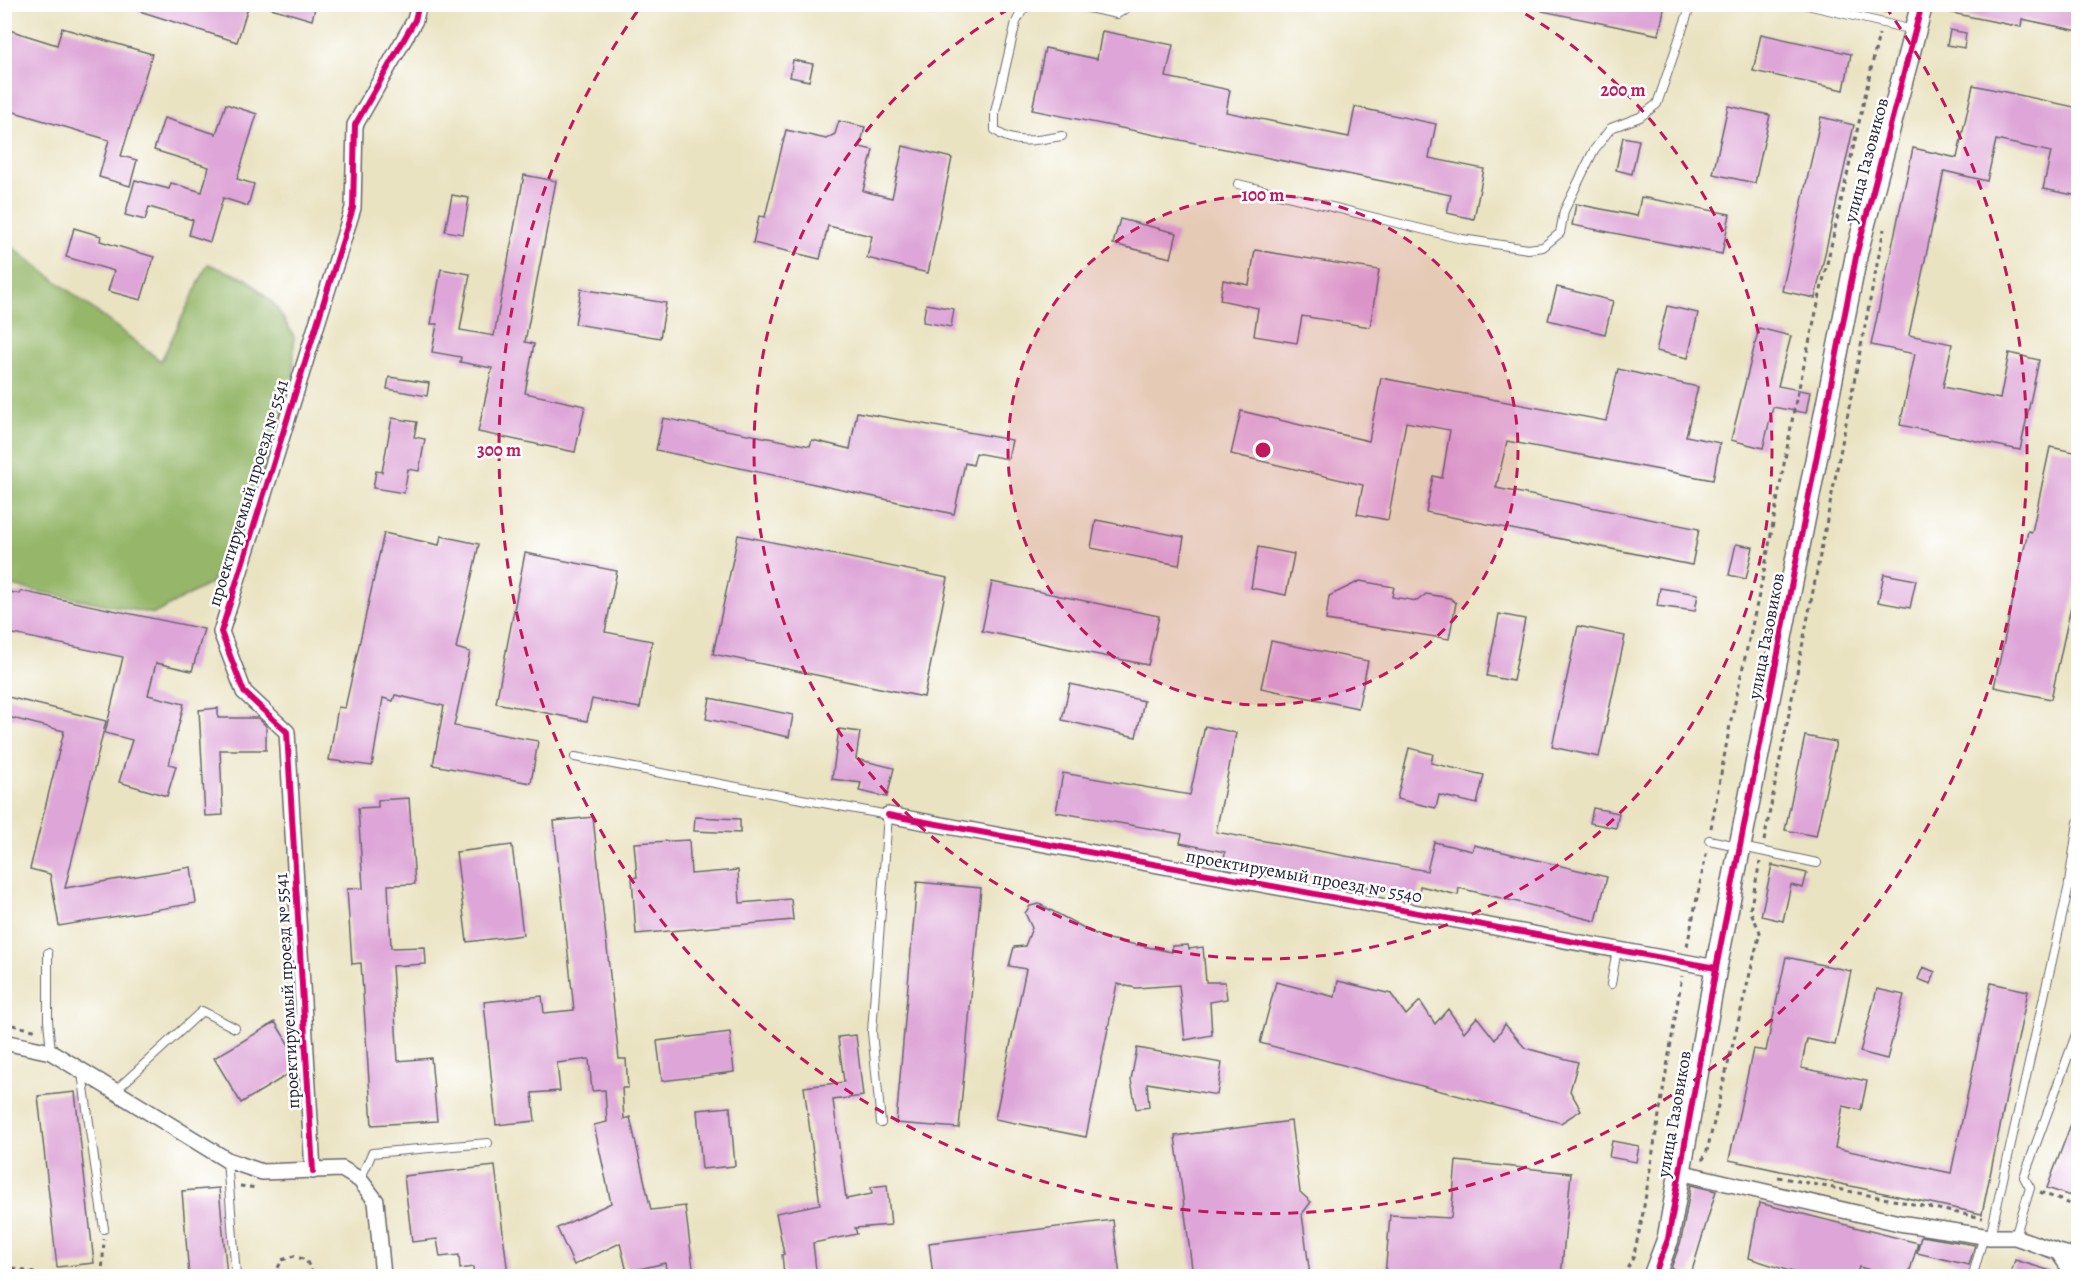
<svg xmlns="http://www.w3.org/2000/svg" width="2083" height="1281" font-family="Alegreya,serif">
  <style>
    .forest { fill: #96b76a; stroke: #5c6c52; stroke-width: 1.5 }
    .building { fill: #dea6d8 }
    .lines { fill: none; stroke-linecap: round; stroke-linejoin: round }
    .lane-casing { stroke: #68666a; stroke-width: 10 }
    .street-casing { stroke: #68666a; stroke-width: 18 }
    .secondary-casing { stroke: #68666a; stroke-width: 24 }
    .path { stroke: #68666a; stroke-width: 3; stroke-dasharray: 4.5 4.5; stroke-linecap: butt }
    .lane { stroke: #fff; stroke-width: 8 }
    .street { stroke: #fff; stroke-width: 15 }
    .secondary { stroke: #fff; stroke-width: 21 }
    .cycleway-casing { stroke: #fff; stroke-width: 10 }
    .cycleway { stroke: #d6006c; stroke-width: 6 }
    .ring { fill: none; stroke: #c2185b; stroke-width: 3; stroke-dasharray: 10 8 }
    .labels { text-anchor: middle; stroke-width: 5; stroke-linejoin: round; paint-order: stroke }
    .street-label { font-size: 18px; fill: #22223b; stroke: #fff }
    .centre { fill: #c2185b; stroke: #fff; stroke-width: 3 }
    .ring-label { font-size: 18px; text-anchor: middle; font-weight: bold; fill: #c2185b; stroke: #fff; stroke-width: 5; stroke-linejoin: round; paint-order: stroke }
  </style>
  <rect width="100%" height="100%" fill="#fff"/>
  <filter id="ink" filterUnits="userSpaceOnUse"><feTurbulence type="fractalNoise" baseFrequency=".0167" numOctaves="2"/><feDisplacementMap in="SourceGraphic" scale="12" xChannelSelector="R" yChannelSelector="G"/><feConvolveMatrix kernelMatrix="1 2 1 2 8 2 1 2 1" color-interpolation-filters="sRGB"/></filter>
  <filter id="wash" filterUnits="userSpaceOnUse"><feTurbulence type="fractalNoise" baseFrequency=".008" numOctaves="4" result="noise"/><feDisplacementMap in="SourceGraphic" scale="24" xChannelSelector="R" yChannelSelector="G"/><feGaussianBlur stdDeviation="1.35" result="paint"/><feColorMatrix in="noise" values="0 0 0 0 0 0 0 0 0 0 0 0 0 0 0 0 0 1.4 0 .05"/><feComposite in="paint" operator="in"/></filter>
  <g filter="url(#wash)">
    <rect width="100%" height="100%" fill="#eae3c2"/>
    <path class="forest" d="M4 241 161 361 208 264 247 279 275 305 294 336 293 405 211 583 154 614 5 585Z"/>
    <g id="blocks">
      <path class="building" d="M128 4H249L237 42 127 7Z
        M272 4H316L312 20 271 8Z
        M1542 4H1665L1659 35 1542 11Z
        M1943 4H2079V31L2022 19 2021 27 1942 11Z
        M62 28 152 54 121 156 137 160 130 186 99 177 109 140 4 109V43L9 30 57 45Z
        M1950 30 1966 33 1964 48 1947 45Z
        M1102 31 1173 45 1166 77 1230 90 1226 112 1349 137 1355 107 1436 124 1429 158 1484 169 1474 219 1447 213 1451 195 1032 110 1045 48 1097 59Z
        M1761 34 1851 54 1844 90 1753 71Z
        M793 60 813 64 809 81 790 77Z
        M1973 85 2079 108V196L2043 189 2051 152 1996 140 1987 181 1944 171 1909 335 1952 344 1943 387 2000 399 2009 353 2039 360 2020 450 1900 425 1915 354 1871 345 1913 148 1957 158Z
        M226 104 257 114 237 179 254 184 248 206 223 198 210 242 189 235 193 220 149 207 145 220 125 215 135 180 169 189 171 183 202 192 209 167 154 150 164 118 216 134Z
        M1728 106 1770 115 1755 183 1713 174Z
        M1821 117 1854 125 1815 298 1782 291Z
        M839 121 865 127 860 147 873 150 863 191 892 198 903 146 952 158 928 273 867 258 872 236 828 226 820 259 753 243 759 216 765 217 786 130 826 139 835 134Z
        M1623 137 1639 140 1632 174 1616 170Z
        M524 175 556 181 525 342 534 344 525 393 585 406 575 452 478 432 492 368 460 362 461 357 432 352 437 324H431L441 269 470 274 460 330 494 336Z
        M452 195 469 198 463 234 445 231Z
        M1641 197 1730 214 1722 254 1572 225 1576 204 1637 216Z
        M1120 219 1177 233 1171 258 1113 244Z
        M74 228 101 236 100 241 154 257 141 300 108 291 114 271 66 257Z
        M1255 250 1379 270 1370 327 1302 316 1297 343 1254 336 1258 308 1220 300 1223 280 1249 285Z
        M1557 287 1613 301 1605 334 1548 320Z
        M581 289 666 303 660 338 575 324Z
        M926 304 954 309 951 327 923 322Z
        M1667 306 1698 313 1688 358 1656 351Z
        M1759 328 1791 336 1778 386 1810 392 1806 413 1773 407 1763 448 1731 440Z
        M1618 369 1698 387 1686 436 1720 443 1713 480 1507 441 1496 488 1699 529 1692 565 1426 512 1433 476 1442 478 1450 430 1406 422 1388 520 1357 514 1363 485 1231 454 1241 411 1369 441 1381 378 1606 421Z
        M389 377 429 383 427 396 387 389Z
        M857 412 1012 440 1008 459 976 453 973 465 965 463 954 514 656 450 663 418 810 446 812 440 850 449Z
        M392 418 417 422 414 437 425 439 419 471 408 469 404 493 373 488 376 471 382 472Z
        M2050 447 2079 453V570L2051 699 1994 687 2028 531 2032 532Z
        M1096 520 1184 537 1179 565 1091 548Z
        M384 533 439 545 441 536 479 544 456 648 470 652 454 726 538 741 531 783 433 765 444 706 395 695 393 701 383 698 372 766 329 760 338 707 345 708Z
        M738 535 948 578 924 697 713 654Z
        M1736 544 1753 547 1746 579 1729 575Z
        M1258 547 1294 554 1286 595 1251 588Z
        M525 553 617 571 605 632 652 641 640 708 592 699 587 721 496 703Z
        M1884 574 1916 580 1910 608 1878 602Z
        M1360 581 1394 587 1392 597 1417 601 1426 594 1450 598 1456 603 1449 639 1326 620 1329 596Z
        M992 582 1159 616 1148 665 982 631Z
        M1660 588 1698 594 1695 611 1657 606Z
        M4 591 20 594 21 591 204 629 192 671 156 663 148 695 184 704 169 764 176 766 167 796 119 782 132 740 105 733 123 657 4 632Z
        M1499 614 1525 619 1513 681 1487 676Z
        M1578 626 1625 636 1599 757 1552 747Z
        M1271 641 1368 661 1358 708 1261 688Z
        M1070 684 1144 701 1136 737 1062 720Z
        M4 696 106 721 65 888 191 867 196 903 59 926 50 874 30 869 64 731 4 716Z
        M710 698 793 715 789 737 706 719Z
        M218 708V718H258L266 726V750H220L223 815 205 816 199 710Z
        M1205 726 1236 733 1216 832 1427 871 1434 842 1472 851 1474 845 1607 877 1596 921 1459 888 1458 895 1420 886 1418 898 1307 874 1224 861 1225 852 1180 843 1182 834 1056 812 1063 773 1190 795Z
        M839 729 860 732 856 759 894 768 887 797 859 791 861 783 832 779Z
        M1805 736 1836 742 1816 836 1785 830Z
        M1409 748 1433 754 1431 763 1484 775 1477 804 1439 795 1436 808 1397 799Z
        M409 798 415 884 388 885 391 948 425 947 426 964 392 966 398 1061 431 1058 437 1121 372 1125 361 963 352 964 347 889 363 888 358 808 378 807V800Z
        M1593 808 1619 813 1616 828 1590 823Z
        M593 817 619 1059H626L628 1088H622L624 1119 630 1117 651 1210 685 1206 694 1276H667L665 1263 627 1272 620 1243 574 1265 557 1228 611 1203 594 1125 607 1122 605 1090 592 1091 589 1059 557 1063 560 1091 532 1093 535 1121 496 1125 484 1002 542 996 544 1013 574 1010 554 821Z
        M695 817 740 819V833L694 831Z
        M689 840 691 874 738 870 740 903 791 899 793 920 636 934 632 878 637 877 634 843Z
        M512 845 523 935 467 942 456 852Z
        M1772 865 1807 873 1803 888 1791 885 1783 921 1761 916Z
        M917 882 981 888 959 1128 896 1123Z
        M1039 904 1103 938 1172 952V946L1188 945 1189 949 1203 947 1206 982H1225L1227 999 1210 1002 1212 1035 1185 1040 1179 985 1136 988 1117 984 1086 1137 995 1119 1026 969 1009 966 1014 947 1025 946 1032 928 1025 913 1030 906Z
        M1786 957 1851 971 1835 1045 1807 1039 1801 1068 1867 1081 1861 1110 1843 1106 1835 1148 1951 1173 1991 983 2028 991 1982 1214 1729 1160 1753 1049 1766 1051Z
        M1923 967 1935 972 1931 984 1918 979Z
        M1338 981 1391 994 1406 1015 1420 1001 1435 1024 1448 1009 1464 1032 1477 1017 1495 1040 1505 1024 1525 1048 1578 1062 1570 1091 1581 1110 1561 1123 1260 1043 1276 982 1335 997Z
        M1877 989 1904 995 1887 1059 1860 1052Z
        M275 1022 297 1058V1069L241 1103 214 1058Z
        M730 1032 734 1072 662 1081 657 1041Z
        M856 1035 863 1096 833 1100 846 1199 872 1194 871 1187 887 1185 891 1225 855 1228 857 1234 813 1243 816 1270 784 1274 782 1255 784 1254 776 1213 820 1204 804 1087 844 1082 838 1037Z
        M1137 1048 1222 1063 1217 1095 1147 1083 1149 1107 1136 1109 1131 1080Z
        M75 1092 94 1263 57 1267 38 1096Z
        M730 1107 735 1166 702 1169 697 1110Z
        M2077 1108 2079 1109V1199L2047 1188Z
        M1291 1121 1300 1192 1311 1202 1302 1214 1310 1276H1193L1175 1136Z
        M1612 1141 1639 1146 1636 1162 1609 1157Z
        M1456 1161 1571 1173 1561 1276H1385L1390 1215 1451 1218Z
        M495 1166 508 1275 474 1276 473 1267 460 1269 459 1255 440 1257 437 1239 412 1242 404 1176Z
        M1691 1185 1716 1191 1691 1274 1671 1268 1681 1241Z
        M219 1188 227 1276H189L182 1191Z
        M1759 1203 1918 1243 1909 1274 1888 1275 1859 1267 1856 1276H1805L1749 1258Z
        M1113 1220 1120 1276H933L929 1243Z
        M1921 1236 1975 1245 1969 1265 1917 1253Z
        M2015 1260 2058 1273 2057 1276H2010Z"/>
    </g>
  </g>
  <g filter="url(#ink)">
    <use href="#blocks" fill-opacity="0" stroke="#68666a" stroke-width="1.5"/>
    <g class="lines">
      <g class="lane-casing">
        <path id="lane" d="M1034 4 1023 9 1016 22 995 112V130C1014 146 1039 140 1062 136
          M1070 4 1117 14 1133 4
          M1803 4 1913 30
          M1238 184 1462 239 1528 249 1543 247 1560 233 1564 211 1594 150 1611 128 1640 117 1657 104 1691 4
          M575 757 888 815 872 1032 881 1123
          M1709 840 1817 863
          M2069 883 2078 822
          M48 953V1020L51 1052
          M1611 984 1617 949
          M82 1073 104 1229
          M113 1093 202 1011 235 1028
          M227 1160 236 1276
          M360 1180 372 1153 488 1143
          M1990 1237 2069 885 2078 874
          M2015 1237 2030 1188 2024 1177 2078 1029
          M1974 1271 1984 1235"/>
      </g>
      <g class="street-casing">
        <path id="street" d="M888 815 1716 968
          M4 1042 51 1052 227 1160 262 1172 342 1169 360 1180 376 1201 383 1276
          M313 1171 287 732 244 692 221 632 353 208 355 125 415 20 419 4
          M1679 1172 1899 1223 1990 1237H2015L2058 1252 2078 1257
          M2058 1252 2075 1276"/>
      </g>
      <g class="secondary-casing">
        <path id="secondary" d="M1654 1276 1668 1239 1716 968 1857 252 1922 4"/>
      </g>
      <path class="path" d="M1884 13 1886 4
        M1711 828 1730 725 1764 572 1795 405 1879 34
        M1764 841 1884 229
        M1687 946 1707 850
        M4 1023 38 1031
        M1702 1160 1706 1155 1760 932 1750 910 1760 862
        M1778 1177 1983 1218
        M240 1186 257 1188
        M2040 1192 2078 1207
        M4 1266 47 1276
        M102 1276 104 1239
        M248 1276 274 1275
        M274 1276 282 1260 294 1256 306 1260 314 1276
        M1623 1276 1633 1258 1641 1224 1682 976"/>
      <use href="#lane" class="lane"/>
      <use href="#street" class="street"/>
      <use href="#secondary" class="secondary"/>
      <g class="cycleway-casing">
        <path id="cycleway" d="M888 815 1716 968
          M313 1171 287 732 244 692 221 632 353 208 355 125 415 20 419 4
          M1654 1276 1668 1239 1716 968 1857 252 1922 4"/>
      </g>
      <use href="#cycleway" class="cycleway"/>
    </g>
  </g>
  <circle cx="1263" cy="450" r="255" fill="#c2185b" fill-opacity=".12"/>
  <g class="ring">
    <circle cx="1263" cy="450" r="255"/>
    <path d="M1510 5A509 509 0 1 1 1016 5"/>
    <path d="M1885 6A764 764 0 1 1 641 6"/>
  </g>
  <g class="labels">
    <g class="street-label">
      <text transform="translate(1866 160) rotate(-75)" y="6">улица Газовиков</text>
      <text transform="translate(248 493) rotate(-73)" y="6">проектируемый проезд № 5541</text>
      <text transform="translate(1766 636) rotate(-79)" y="6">улица Газовиков</text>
      <text transform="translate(1304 876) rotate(10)" y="6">проектируемый проезд № 5540</text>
      <text transform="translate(287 991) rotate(-93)" y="6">проектируемый проезд № 5541</text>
      <text transform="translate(1674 1114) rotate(-80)" y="6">улица Газовиков</text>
    </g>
  </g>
  <circle cx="1263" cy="450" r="9" class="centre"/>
  <g class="ring-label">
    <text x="1623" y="96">200 m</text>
    <text x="1263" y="201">100 m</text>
    <text x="499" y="456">300 m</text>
  </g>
  <rect width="2083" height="1281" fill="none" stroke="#fff" stroke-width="24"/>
</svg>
